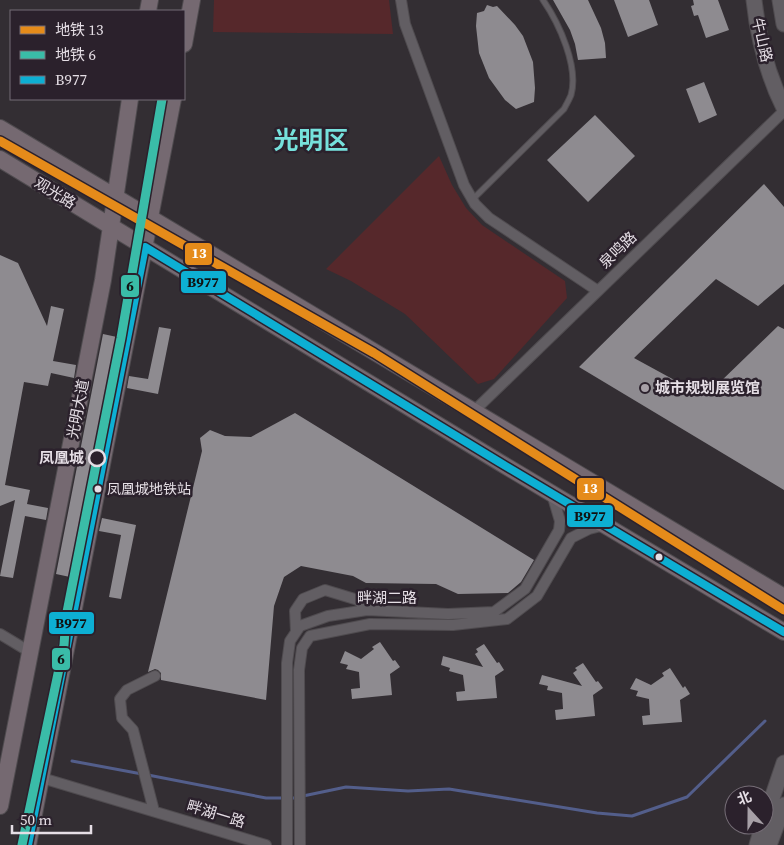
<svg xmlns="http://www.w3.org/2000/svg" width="784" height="845" font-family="'Source Serif 4','Noto Sans SC',serif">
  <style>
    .green { fill: #56282b }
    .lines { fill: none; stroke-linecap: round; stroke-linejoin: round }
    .stream { stroke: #535e8b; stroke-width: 3 }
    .building { fill: #8e8b90 }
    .lane-casing { stroke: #4f4b4f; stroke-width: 7 }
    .street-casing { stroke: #4f4b4f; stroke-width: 12 }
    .secondary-casing { stroke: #4f4b4f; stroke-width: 17 }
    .primary-casing { stroke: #4f4b4f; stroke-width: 18 }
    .lane { stroke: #625e63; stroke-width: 5 }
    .street { stroke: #625e63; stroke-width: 10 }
    .secondary { stroke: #625e63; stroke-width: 15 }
    .primary { stroke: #756971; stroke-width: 16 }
    .bus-1-casing { stroke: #2b212c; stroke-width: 11 }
    .bus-1 { stroke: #0dafd3; stroke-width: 8 }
    .metro-1-casing { stroke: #2b212c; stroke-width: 12 }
    .metro-2-casing { stroke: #2b212c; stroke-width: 12 }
    .metro-1 { stroke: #e58b1a; stroke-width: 9 }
    .metro-2 { stroke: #3abca8; stroke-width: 9 }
    .poi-dot { fill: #a7a0a7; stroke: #2b212c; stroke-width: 2 }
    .stop-dot { fill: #2b212c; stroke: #e5dee5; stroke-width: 2.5 }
    .bus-dot { fill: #e5dee5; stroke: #2b212c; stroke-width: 2 }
    .labels { text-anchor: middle; stroke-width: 5; stroke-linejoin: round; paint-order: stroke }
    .bus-label { font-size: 14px; fill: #e5dee5; stroke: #2b212c; text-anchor: start }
    .street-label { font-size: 15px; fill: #e5dee5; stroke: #2b212c }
    .poi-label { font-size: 15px; font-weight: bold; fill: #e5dee5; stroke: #2b212c; text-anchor: start }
    .stop-label { font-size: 15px; font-weight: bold; fill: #e5dee5; stroke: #2b212c; text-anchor: end }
    .town-label { font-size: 25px; font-weight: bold; fill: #76e1dc; stroke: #2b212c }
    .line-badge { stroke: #2b212c; stroke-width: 2 }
    .badge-label { font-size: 14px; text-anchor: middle; font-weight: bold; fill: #fff }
    .pale-badge-label { font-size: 14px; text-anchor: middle; font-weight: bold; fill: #111 }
  </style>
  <rect width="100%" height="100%" fill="#332e33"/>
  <path class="green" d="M214 0H389L393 34 213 32Z
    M439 156 452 185 466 208 482 225 565 281 567 298 494 379 478 384 405 314 351 281 326 269Z"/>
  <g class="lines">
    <path class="stream" d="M72 761 142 774
      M148 775 266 798H297
      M303 796 346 787 408 791 449 789 597 813 632 816 687 797 765 721"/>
  </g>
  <path class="building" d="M553 0H588L601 28 605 43 606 58 578 60 575 44 570 30Z
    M614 0H649L658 25 628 37Z
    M693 0H718L729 30 706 38 698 15 694 16 691 6 694 5Z
    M487 5 493 7 497 6 515 25 523 36 533 62 535 88 534 102 516 109 505 100 489 78 479 53 476 26 477 13 484 11Z
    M704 82 717 115 699 123 686 89Z
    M595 115 635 156 588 202 547 160Z
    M764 184 784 207V284L758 306 716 279 634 358 689 388 699 391 709 389 718 384 778 326 784 329V490L579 367Z
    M0 255 18 263 47 326 51 306 64 309 53 361 76 365 74 378 51 373 48 386 24 382 5 485 30 490 27 504 48 508 46 520 25 516 13 578 0 576 15 500 0 506Z
    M159 327 171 329 158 394 127 388 129 376 148 379Z
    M103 334 117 337 70 577 56 574Z
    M295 413 534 560 521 582 508 593 458 594 436 584 366 583 353 576 301 566 284 577 274 606 266 700 161 680V673L158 670 155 669 148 672 202 451 200 438 210 430 225 436 251 437Z
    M102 518 136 525 121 599 109 597 121 535 99 531Z
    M380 642 393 661 395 660 400 667 390 674 392 695 352 699 351 689 360 688 359 672 346 669 348 665 340 663 345 651 361 659 374 649 372 647Z
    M484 644 497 663 499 662 504 670 495 676 497 698 457 701 456 692 465 691 463 675 449 671 450 668 441 665 443 656 483 667 475 654 478 652 476 649Z
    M583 663 596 682 598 681 603 688 593 695 595 716 556 720 555 710 563 709 562 693 547 690 548 686 539 684 542 675 582 686 573 673 577 670 575 668Z
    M670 668 683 688 685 686 690 694 680 700 682 722 643 725 642 716 650 715 649 699 636 696 638 691 630 689 636 678 651 685 664 676 662 673Z"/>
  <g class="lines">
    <g class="lane-casing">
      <path id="lane" d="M473 199 564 109C566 105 569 100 571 95 579 67 559 23 543 0"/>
    </g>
    <g class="street-casing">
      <path id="street" d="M401 0 405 24 464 185 475 204 489 218 598 291
        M474 411 784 111
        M296 632 295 611 303 599 325 590 358 600 367 610
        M0 634 30 652
        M42 778 266 845
        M154 811 133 730 122 718 120 699 127 690 155 676
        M287 845V663L290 641 300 626 328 616 367 610 448 614 494 612 525 589 559 530 560 521 552 494
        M300 845 299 670 302 648 310 636 370 624 453 625 507 619 537 596 571 538 589 529 605 525"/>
    </g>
    <g class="secondary-casing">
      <path id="secondary" d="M754 0C758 37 767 74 784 108
        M780 0 784 24
        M764 822 784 763
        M757 845 763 825
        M769 845 784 805"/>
    </g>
    <g class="primary-casing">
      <path id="primary" d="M148 11 150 0
        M184 44 192 0
        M0 128 784 597
        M0 159 499 462 784 632
        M0 806 103 280 130 99
        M28 845 173 99"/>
    </g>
    <use href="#lane" class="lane"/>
    <use href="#street" class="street"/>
    <use href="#secondary" class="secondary"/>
    <use href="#primary" class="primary"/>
    <g class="bus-1-casing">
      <path id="bus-1" d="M28 845 145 247 499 462 784 632"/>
    </g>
    <use href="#bus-1" class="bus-1"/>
    <g class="metro-1-casing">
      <path id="metro-1" d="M0 141 374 353 784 610"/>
    </g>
    <g class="metro-2-casing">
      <path id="metro-2" d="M22 845 64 645 66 617 121 338 162 99"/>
    </g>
    <use href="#metro-1" class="metro-1"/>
    <use href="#metro-2" class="metro-2"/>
  </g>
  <circle class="poi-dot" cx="645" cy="388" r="5"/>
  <circle class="stop-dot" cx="97" cy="458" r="8"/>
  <g class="bus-dot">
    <circle cx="98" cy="489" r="4.5"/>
    <circle cx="659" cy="557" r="4.5"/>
  </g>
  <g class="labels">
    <g class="bus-label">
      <text x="107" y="494">凤凰城地铁站</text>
    </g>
    <g class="street-label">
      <text transform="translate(762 40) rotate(77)" y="5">牛山路</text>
      <text transform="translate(55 193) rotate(31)" y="5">观光路</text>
      <text transform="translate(618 250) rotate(-44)" y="5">泉鸣路</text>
      <text transform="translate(78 409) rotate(-79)" y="5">光明大道</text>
      <text x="387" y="603">畔湖二路</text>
      <text transform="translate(216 814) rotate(17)" y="5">畔湖一路</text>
    </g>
    <g class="poi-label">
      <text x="655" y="393">城市规划展览馆</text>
    </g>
    <g class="stop-label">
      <text x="84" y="463">凤凰城</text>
    </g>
    <g class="town-label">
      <text x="311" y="149">光明区</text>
    </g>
  </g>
  <g class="line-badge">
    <rect x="184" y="242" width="29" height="24" rx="5" fill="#e58b1a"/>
    <rect x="180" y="270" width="47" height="24" rx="5" fill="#0dafd3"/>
    <rect x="120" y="274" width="20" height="24" rx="5" fill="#3abca8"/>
    <rect x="576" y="477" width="29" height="24" rx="5" fill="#e58b1a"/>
    <rect x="566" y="504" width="48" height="24" rx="5" fill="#0dafd3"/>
    <rect x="48" y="611" width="47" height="24" rx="5" fill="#0dafd3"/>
    <rect x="51" y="647" width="20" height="24" rx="5" fill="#3abca8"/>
  </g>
  <g class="badge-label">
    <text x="199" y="258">13</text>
    <text x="590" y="493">13</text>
  </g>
  <g class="pale-badge-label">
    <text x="203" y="287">B977</text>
    <text x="130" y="291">6</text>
    <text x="590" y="521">B977</text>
    <text x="71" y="628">B977</text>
    <text x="61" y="664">6</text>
  </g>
  <rect x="10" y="10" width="175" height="90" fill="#2b212c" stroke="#756d76"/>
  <rect x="20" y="26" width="25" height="8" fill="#e58b1a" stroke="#756d76"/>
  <text x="55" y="35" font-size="15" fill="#e5dee5">地铁 13</text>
  <rect x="20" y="51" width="25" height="8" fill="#3abca8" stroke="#756d76"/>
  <text x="55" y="60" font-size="15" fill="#e5dee5">地铁 6</text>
  <rect x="20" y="76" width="25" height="8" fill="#0dafd3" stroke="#756d76"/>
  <text x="55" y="85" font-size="15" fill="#e5dee5">B977</text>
  <g transform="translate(749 810) rotate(339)"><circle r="24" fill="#2b212c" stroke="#756d76"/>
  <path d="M0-4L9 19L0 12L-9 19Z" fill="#a7a0a7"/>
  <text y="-8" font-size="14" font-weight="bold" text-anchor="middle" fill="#e5dee5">北</text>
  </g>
  <path d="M12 825v8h79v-8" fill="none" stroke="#e5dee5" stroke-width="2.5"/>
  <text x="20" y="825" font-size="15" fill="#e5dee5" stroke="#2b212c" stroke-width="4" paint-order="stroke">50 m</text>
</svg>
